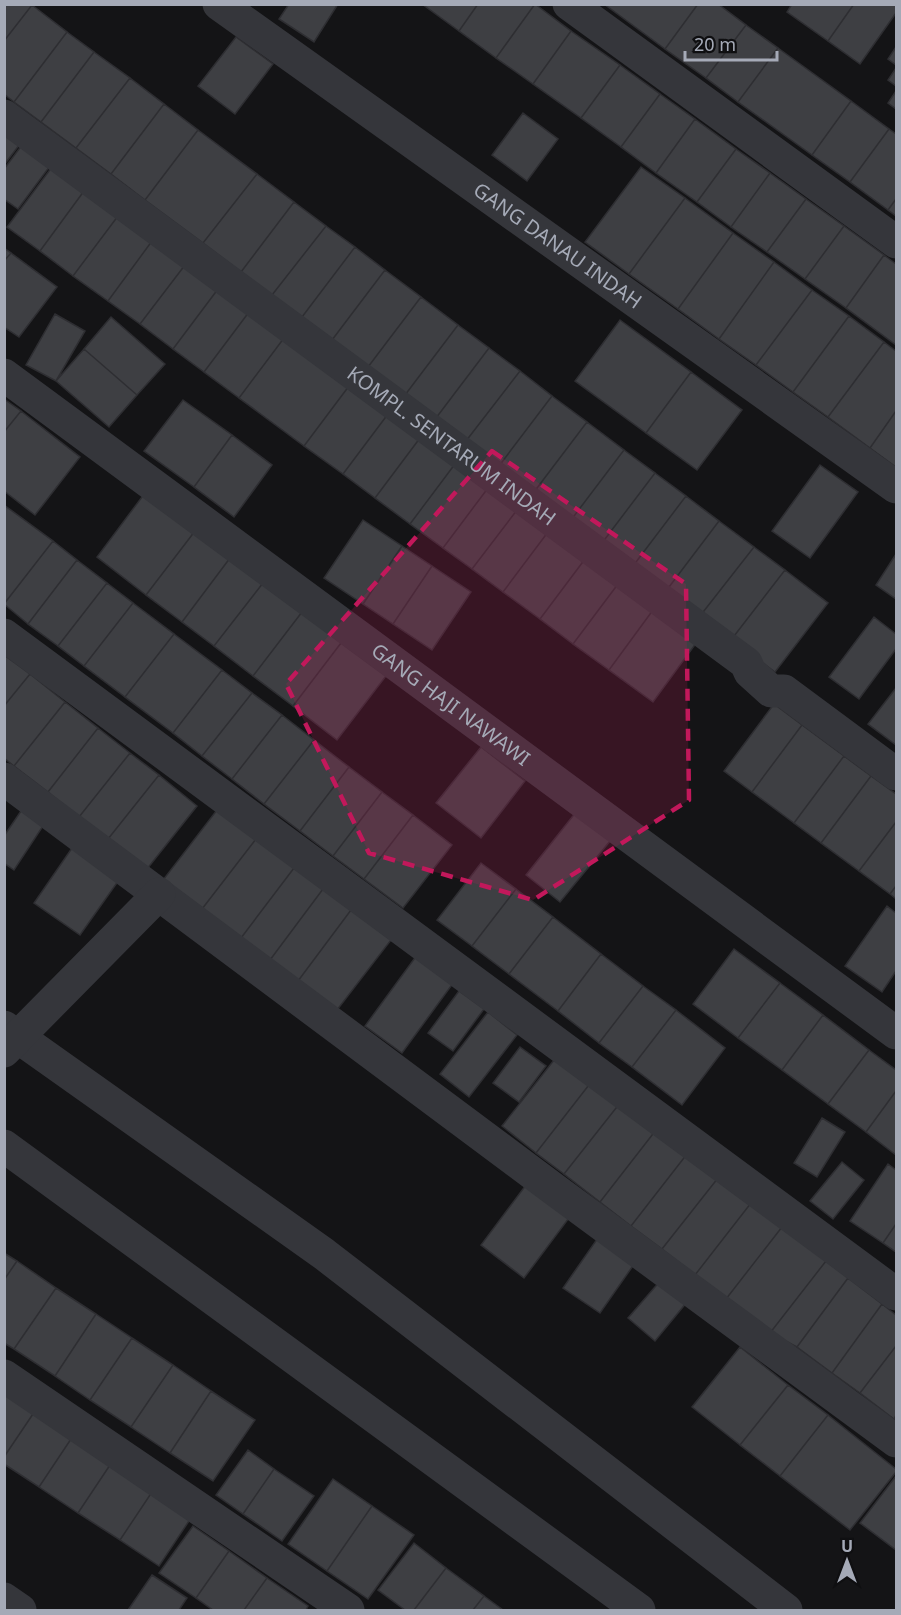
<svg xmlns="http://www.w3.org/2000/svg" width="901" height="1615" font-family="'Noto Sans',sans-serif">
  <style>
    .building { fill: #3e3f43; stroke: #2e2e32; stroke-width: 1.5 }
    .lines { fill: none; stroke-linecap: round; stroke-linejoin: round }
    .minor { stroke: #35363b; stroke-width: 33 }
    .marked { fill: #c2185b; fill-opacity: 0.2; stroke: #c2185b; stroke-width: 4.5; stroke-dasharray: 12 8; stroke-linejoin: round }
    .labels { text-anchor: middle; stroke-width: 4.5; stroke-linejoin: round; paint-order: stroke }
    .street-label { font-size: 20px; fill: #a5aab7; stroke: #0f0f11 }
  </style>
  <rect width="100%" height="100%" fill="#141416"/>
  <path class="building" d="M4 4 32 5 4 41Z
    M289 4H338L314 42 279 19Z
    M422 4H478L459 31Z
    M478 4H535L496 58 459 31Z
    M535 4 571 31 533 84 496 58Z
    M604 4H698L665 49Z
    M698 4H718L746 25 706 78 665 49Z
    M792 4H854L828 41 787 12Z
    M854 4H896V13L860 64 828 41Z
    M32 5 67 32 14 102 4 94V41Z
    M746 25 778 48 738 102 706 78Z
    M571 31 620 65 581 118 533 84Z
    M67 32 94 52 41 122 14 102Z
    M236 37 273 64 235 114 198 86Z
    M896 47V65L888 59Z
    M778 48 851 101 812 155 738 102Z
    M94 52 130 78 76 148 41 122Z
    M620 65 660 94 621 147 581 118Z
    M896 68V86L888 80Z
    M130 78 164 104 111 174 76 148Z
    M896 91V109L888 103Z
    M660 94 695 119 656 173 621 147Z
    M851 101 889 129 850 182 812 155Z
    M164 104 198 130 145 200 111 174Z
    M523 113 558 139 527 181 492 155Z
    M695 119 736 149 697 202 656 173Z
    M889 129 896 134V199L888 210 850 182Z
    M198 130 257 174 203 243 145 200Z
    M4 132 20 144 4 165Z
    M22 145 50 166 18 209 4 199V169Z
    M736 149 770 173 731 227 697 202Z
    M52 167 84 191 40 251 7 227Z
    M641 167 685 198 629 274 585 242Z
    M770 173 806 199 767 252 731 227Z
    M257 174 294 202 241 272 203 243Z
    M84 191 118 216 73 276 40 251Z
    M685 198 733 233 678 309 629 274Z
    M806 199 844 226 805 279 767 252Z
    M896 199V216L888 210Z
    M294 202 326 226 272 295 241 272Z
    M118 216 152 241 108 301 73 276Z
    M326 226 355 247 302 317 272 295Z
    M844 226 884 255 846 308 805 279Z
    M733 233 774 262 719 339 678 309Z
    M152 241 185 265 140 324 108 301Z
    M355 247 385 270 332 340 302 317Z
    M4 248 11 253 4 261Z
    M11 253 57 287 19 337 4 327V261Z
    M884 255 896 264V345L846 308Z
    M774 262 812 290 756 365 719 339Z
    M185 265 218 289 173 349 140 324Z
    M385 270 421 297 368 367 332 340Z
    M218 289 249 312 204 372 173 349Z
    M812 290 849 316 793 392 756 365Z
    M421 297 458 325 405 395 368 367Z
    M249 312 284 338 239 398 204 372Z
    M55 314 85 331 56 381 26 365Z
    M849 316 884 342 828 417 793 392Z
    M111 317 165 364 137 395 84 349Z
    M620 320 691 372 646 433 575 381Z
    M458 325 489 348 436 418 405 395Z
    M284 338 349 386 304 446 239 398Z
    M884 342 896 351V411L870 448 828 417Z
    M489 348 520 371 466 441 436 418Z
    M84 349 137 395 109 427 56 381Z
    M520 371 552 396 499 466 466 441Z
    M691 372 742 410 697 470 646 433Z
    M349 386 388 414 343 474 304 446Z
    M552 396 587 422 534 492 499 466Z
    M4 399 21 411 4 432Z
    M183 400 232 435 194 487 144 451Z
    M21 411 80 457 35 515 4 491V432Z
    M896 411V467L870 448Z
    M388 414 420 438 375 498 343 474Z
    M587 422 624 450 571 520 534 492Z
    M232 435 272 465 234 517 194 487Z
    M420 438 455 464 410 524 375 498Z
    M624 450 655 473 602 543 571 520Z
    M455 464 488 488 443 548 410 524Z
    M820 465 858 492 810 558 772 531Z
    M655 473 686 496 633 566 602 543Z
    M488 488 517 510 472 569 443 548Z
    M145 493 195 531 146 595 97 557Z
    M686 496 719 521 666 591 633 566Z
    M4 505 53 541 4 604Z
    M517 510 548 532 503 592 472 569Z
    M363 520 402 546 363 604 324 578Z
    M719 521 754 547 700 616 666 591Z
    M195 531 230 558 182 622 146 595Z
    M548 532 585 559 540 619 503 592Z
    M53 541 77 560 28 624 4 604Z
    M402 546 432 566 393 624 363 604Z
    M754 547 785 570 731 640 700 616Z
    M896 554V599L876 585Z
    M230 558 263 583 214 646 182 622Z
    M585 559 618 584 573 644 540 619Z
    M77 560 107 583 58 646 28 624Z
    M432 566 471 592 432 650 393 624Z
    M785 570 828 603 775 672 731 640Z
    M107 583 133 603 84 666 58 646Z
    M263 583 302 612 253 676 214 646Z
    M618 584 653 610 609 670 573 644Z
    M133 603 174 634 125 697 84 666Z
    M653 610 697 642 653 702 609 670Z
    M302 612 341 643 293 706 253 676Z
    M874 617 896 634V649L859 699 829 677Z
    M174 634 222 670 173 733 125 697Z
    M341 643 386 676 337 740 293 706Z
    M4 655 30 674 4 706Z
    M222 670 252 693 202 756 173 733Z
    M30 674 65 702 14 766 4 758V706Z
    M896 688V745L868 724Z
    M252 693 282 715 232 779 202 756Z
    M65 702 98 728 48 792 14 766Z
    M774 704 802 725 752 792 724 771Z
    M282 715 314 740 264 804 232 779Z
    M802 725 844 756 794 823 752 792Z
    M98 728 130 753 79 817 48 792Z
    M314 740 349 767 300 831 264 804Z
    M481 747 525 781 481 838 436 803Z
    M130 753 159 775 108 839 79 817Z
    M844 756 871 776 821 843 794 823Z
    M349 767 382 792 333 856 300 831Z
    M159 775 197 806 147 869 108 839Z
    M871 776 896 794V822L859 871 821 843Z
    M382 792 413 815 364 879 333 856Z
    M580 807 615 835 560 902 526 875Z
    M217 810 256 839 202 909 163 880Z
    M21 811 43 826 14 870 4 863V836Z
    M413 815 452 845 403 908 364 879Z
    M896 822V886L890 894 859 871Z
    M256 839 294 868 241 938 202 909Z
    M72 848 119 880 80 935 34 903Z
    M481 863 516 889 472 946 437 920Z
    M294 868 323 889 270 960 241 938Z
    M896 886V899L890 894Z
    M323 889 351 910 298 981 270 960Z
    M516 889 553 917 509 974 472 946Z
    M887 906 896 913V971L882 992 845 966Z
    M351 910 391 940 337 1010 298 981Z
    M553 917 601 954 558 1011 509 974Z
    M734 949 780 983 738 1038 693 1004Z
    M601 954 643 986 599 1043 558 1011Z
    M417 955 454 982 402 1053 365 1026Z
    M780 983 823 1015 782 1070 738 1038Z
    M643 986 676 1010 632 1067 599 1043Z
    M459 991 484 1009 453 1051 428 1033Z
    M676 1010 725 1048 682 1105 632 1067Z
    M488 1012 517 1035 469 1097 440 1074Z
    M823 1015 869 1050 828 1104 782 1070Z
    M520 1047 546 1066 519 1102 493 1083Z
    M869 1050 896 1070V1091L866 1132 828 1104Z
    M558 1055 592 1081 536 1153 502 1126Z
    M592 1081 620 1103 564 1174 536 1153Z
    M896 1091V1155L866 1132Z
    M620 1103 656 1130 600 1202 564 1174Z
    M822 1118 845 1132 817 1177 794 1163Z
    M656 1130 687 1154 631 1226 600 1202Z
    M687 1154 718 1178 662 1249 631 1226Z
    M842 1162 864 1180 833 1219 810 1201Z
    M888 1164 896 1170V1224L883 1243 850 1221Z
    M718 1178 751 1203 695 1275 662 1249Z
    M529 1181 572 1214 524 1278 481 1245Z
    M751 1203 782 1227 726 1299 695 1275Z
    M896 1224V1252L883 1243Z
    M782 1227 826 1261 770 1333 726 1299Z
    M600 1235 637 1260 600 1313 563 1288Z
    M4 1253 17 1261 4 1280Z
    M17 1261 56 1288 14 1349 4 1343V1280Z
    M826 1261 848 1278 797 1347 770 1333Z
    M848 1278 882 1304 832 1373 797 1347Z
    M661 1280 687 1302 655 1341 628 1318Z
    M56 1288 96 1314 55 1376 14 1349Z
    M882 1304 896 1315V1346L860 1393 832 1373Z
    M96 1314 132 1338 90 1400 55 1376Z
    M132 1338 173 1365 131 1427 90 1400Z
    M896 1346V1415L894 1419 860 1393Z
    M740 1347 788 1385 740 1445 692 1407Z
    M173 1365 211 1391 170 1453 131 1427Z
    M788 1385 828 1415 780 1476 740 1445Z
    M4 1391 35 1411 4 1457Z
    M211 1391 255 1420 213 1481 170 1453Z
    M35 1411 73 1436 39 1487 4 1464V1457Z
    M828 1415 896 1469V1472L850 1530 780 1476Z
    M73 1436 112 1462 78 1513 39 1487Z
    M248 1450 274 1469 243 1514 216 1495Z
    M112 1462 154 1489 120 1540 78 1513Z
    M274 1469 314 1496 282 1541 243 1514Z
    M896 1476V1550L860 1523Z
    M333 1479 372 1506 327 1571 288 1544Z
    M154 1489 193 1515 159 1566 120 1540Z
    M372 1506 414 1535 368 1599 327 1571Z
    M193 1526 229 1551 196 1598 159 1573Z
    M414 1543 446 1568 414 1610H405L378 1590Z
    M229 1551 267 1578 244 1610H213L196 1598Z
    M446 1568 484 1596 473 1610H414Z
    M152 1575 187 1598 179 1610H128Z
    M267 1578 308 1606 306 1610H244Z
    M484 1596 503 1610H473Z"/>
  <g class="lines">
    <g class="minor">
      <path id="s1" d="M219 4 896 487"/>
      <path d="M569 4 896 242"/>
      <path id="s2" d="M4 116 746 663 750 672 771 691H784L896 774"/>
      <path id="s3" d="M4 375 896 1033"/>
      <path d="M4 635 896 1294"/>
      <path d="M4 779 555 1190 896 1441"/>
      <path d="M4 1027 324 1254 786 1610"/>
      <path d="M4 1051 159 894"/>
      <path d="M4 1146 639 1610"/>
      <path d="M4 1376 348 1610"/>
      <path d="M4 1599 20 1610"/>
    </g>
  </g>
  <path class="marked" d="M492 451 686 584 689 800 533 900 369 853 286 684Z"/>
  <g class="labels">
    <g class="street-label">
      <text dy="7" stroke="none"><textPath href="#s1" startOffset="416">GANG DANAU INDAH</textPath></text>
      <text dy="7" stroke="none"><textPath href="#s2" startOffset="556">KOMPL. SENTARUM INDAH</textPath></text>
      <text dy="7" stroke="none"><textPath href="#s3" startOffset="555">GANG HAJI NAWAWI</textPath></text>
    </g>
  </g>
  <rect width="901" height="1615" fill="none" stroke="#a5aab7" stroke-width="12"/>
  <g transform="translate(847 1561)" stroke="#0f0f11" stroke-width="4.5" paint-order="stroke">
  <path d="M0-4.5L10 22L0 15L-10 22Z" fill="#a5aab7"/>
  <text y="-9" font-size="16" font-weight="bold" text-anchor="middle" fill="#a5aab7">U</text>
  </g>
  <path d="M685 51v9h92v-9" fill="none" stroke="#a5aab7" stroke-width="3"/>
  <text x="694" y="51" font-size="18" fill="#a5aab7" stroke="#0f0f11" stroke-width="4.5" paint-order="stroke">20 m</text>
</svg>
